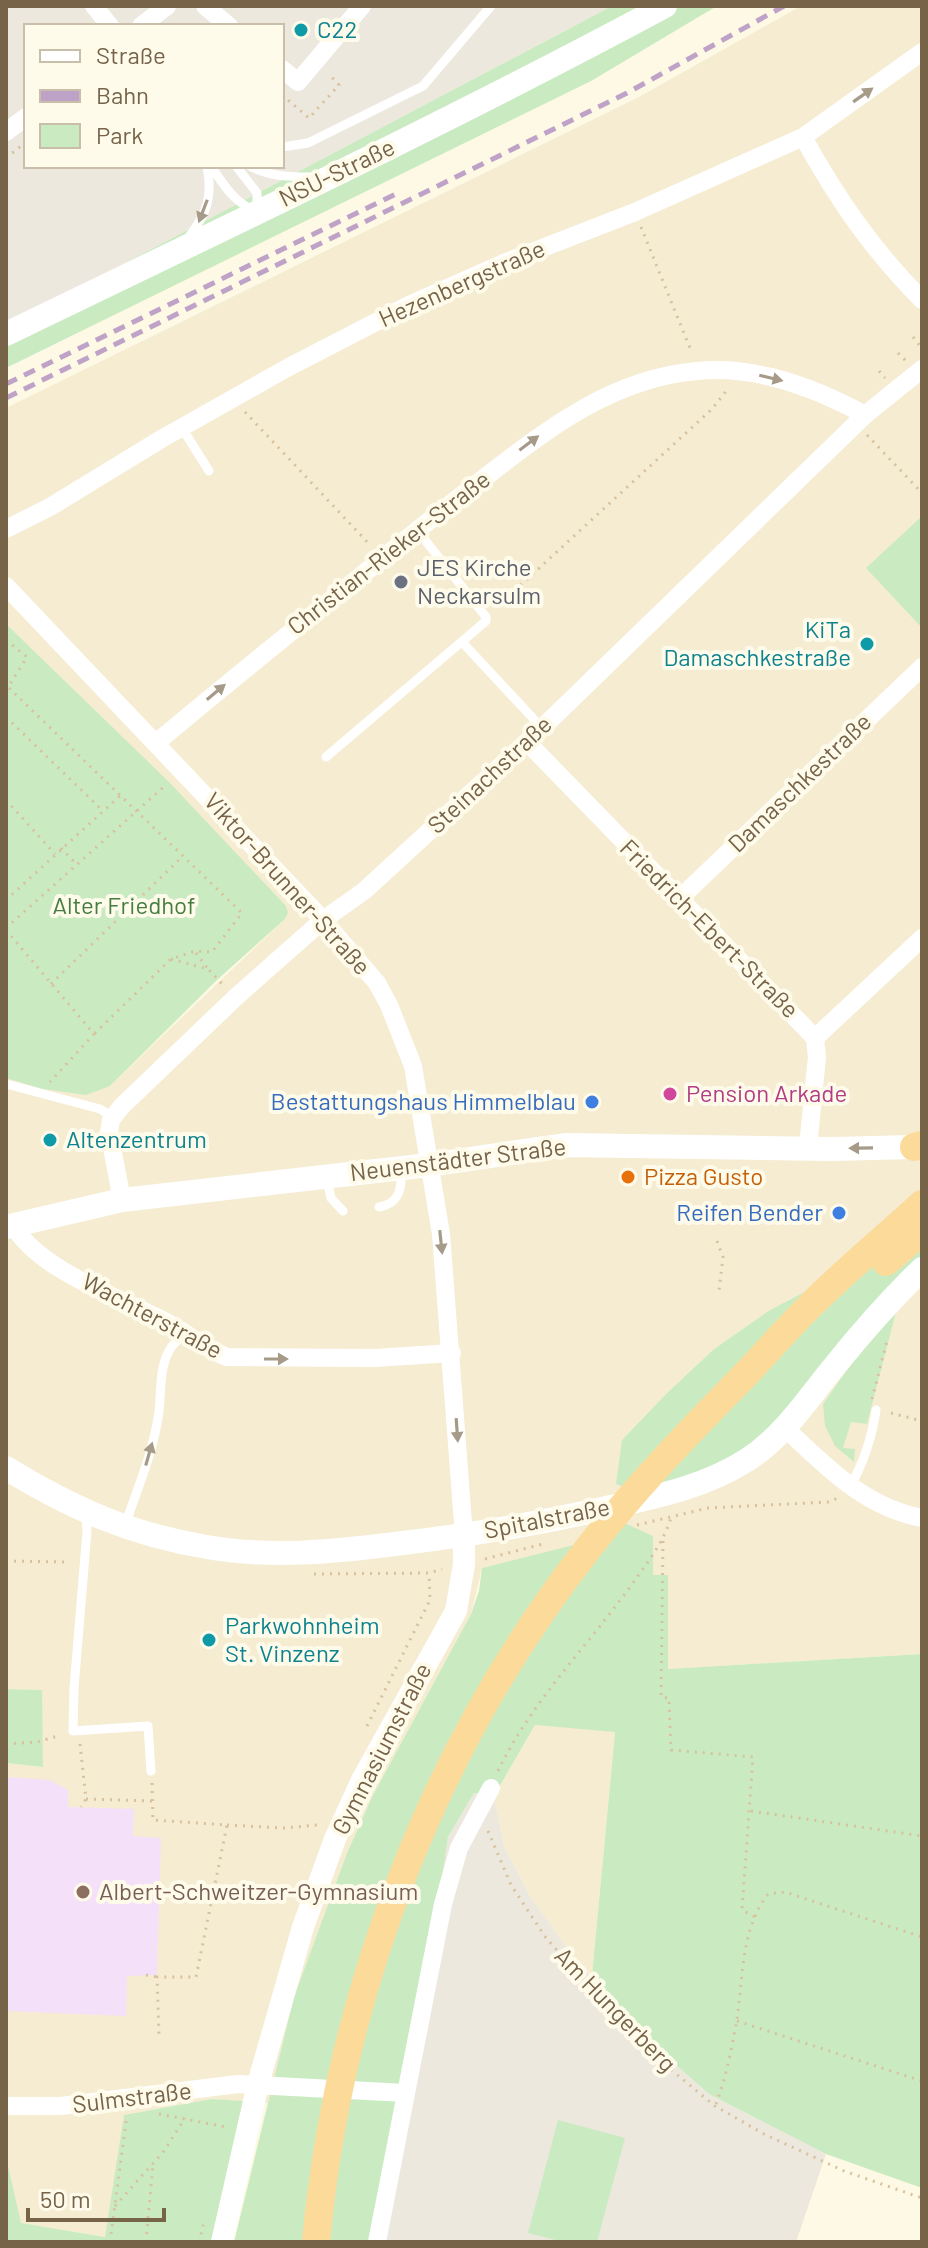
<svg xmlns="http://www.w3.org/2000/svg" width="928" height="2248" font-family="Barlow,sans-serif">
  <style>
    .residential { fill: #f5ecd2 }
    .industrial { fill: #ece8de; fill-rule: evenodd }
    .education { fill: #f5e0f9 }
    .green { fill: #caebc2 }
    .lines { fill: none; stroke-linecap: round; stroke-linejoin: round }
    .path { stroke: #d8c19d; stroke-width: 3; stroke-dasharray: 2 6; stroke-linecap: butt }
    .service { stroke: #fff; stroke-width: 9 }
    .minor { stroke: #fff; stroke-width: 18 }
    .tertiary { stroke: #fff; stroke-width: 22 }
    .secondary { stroke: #fff; stroke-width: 24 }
    .trunk { stroke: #fcda99; stroke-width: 28 }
    .rail { stroke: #bea2c7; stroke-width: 5; stroke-dasharray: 12 8; stroke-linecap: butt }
    .oneway { fill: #a69a88 }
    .culture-dot { fill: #0f9aa8; stroke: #fffbeb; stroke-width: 3 }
    .worship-dot { fill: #6b7280; stroke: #fffbeb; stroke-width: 3 }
    .hotel-dot { fill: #d1479c; stroke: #fffbeb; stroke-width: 3 }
    .shop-dot { fill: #3f7fe0; stroke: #fffbeb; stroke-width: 3 }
    .food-dot { fill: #e8710a; stroke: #fffbeb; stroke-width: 3 }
    .education-dot { fill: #8d6e63; stroke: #fffbeb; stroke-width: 3 }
    .labels { text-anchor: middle; stroke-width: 8; stroke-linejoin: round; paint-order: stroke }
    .culture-label { font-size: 24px; fill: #0d838f; stroke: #fffbeb; text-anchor: start }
    .street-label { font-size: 24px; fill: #766348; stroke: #fffbeb }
    .worship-label { font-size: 24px; fill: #5b616d; stroke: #fffbeb; text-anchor: start }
    .park-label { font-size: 24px; fill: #457d40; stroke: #fffbeb }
    .hotel-label { font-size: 24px; fill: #b23c85; stroke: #fffbeb; text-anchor: start }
    .shop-label { font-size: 24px; fill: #366cbe; stroke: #fffbeb; text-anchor: end }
    .food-label { font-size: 24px; fill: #c56008; stroke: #fffbeb; text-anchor: start }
    .education-label { font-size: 24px; fill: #785e54; stroke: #fffbeb; text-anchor: start }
  </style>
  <rect width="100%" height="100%" fill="#fdf9e4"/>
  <path class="residential" d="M801 6H922V516L867 568 922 628V1195L816 1286 770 1310 714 1349 667 1393 622 1440 634 1490 590 1542 482 1568 471 1614 372 1797 347 1853 294 1997 268 2103 211 2099 124 2115 106 2237 18 2223 6 2156V1763L43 1767 41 1690 6 1689V1077L110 1086 285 919 288 913 6 625V408L639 97Z
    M922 1261V1654L668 1669V1575L653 1576 618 1521Z
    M535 1725 615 1731 592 1975 569 1951 530 1896 504 1846 494 1796Z"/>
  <path class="industrial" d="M6 6H612L6 326ZM26 26H282V166H26Z
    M474 1793 494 1796 504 1846 530 1896 569 1951 653 2045 709 2094 826 2154 796 2242H369L438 1906 448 1837Z"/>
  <path class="education" d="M6 1777 50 1780 68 1790V1807L134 1809 133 1836 161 1838 157 1975 127 1976 126 2016 6 2011Z"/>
  <path class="green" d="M612 6H717L591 81 6 368V326Z
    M922 516V628L866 568Z
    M6 624 169 782 286 906 288 913 285 919 217 980 110 1086 86 1095 43 1089 6 1078Z
    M922 1195V1261L774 1425 743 1454 618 1520 653 1536V1575H668V1669L922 1654V2188L826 2154 709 2094 653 2045 592 1975 615 1732 535 1725 494 1796 474 1793 448 1837 438 1906 369 2242H234L294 1997 347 1853 372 1797 471 1614 479 1591 482 1568 590 1541 633 1490 616 1484 622 1440 667 1393 714 1349 770 1310 816 1286Z
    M897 1308 867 1424 851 1422 843 1448 855 1449 854 1462 835 1446 825 1426 823 1404 859 1353Z
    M6 1689 42 1690 43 1767 6 1763Z
    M211 2099 245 2101 212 2242H6V2157L21 2223 105 2237 124 2115Z
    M558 2120 625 2138 597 2242H563L528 2233Z"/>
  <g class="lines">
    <path class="path" d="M282 95 309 118 339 85 329 74
      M6 158 26 142
      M641 227 692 353
      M913 337 922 348
      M898 353 906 361
      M879 371 885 378
      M245 412 371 546
      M867 435 922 493
      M497 607 712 409 727 390
      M6 640 27 657 8 687 242 913 212 952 195 951 171 959 94 1034
      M6 717 103 811
      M6 800 55 854
      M61 848 77 865
      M6 900 121 795
      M6 928 167 784
      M6 930 94 1034 50 1082
      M196 953 208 969
      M171 959 208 969 223 985
      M51 984 183 856
      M717 1241 723 1257 719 1291
      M872 1399 888 1337
      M891 1413 922 1421
      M637 1525 708 1508 828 1502 838 1498
      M663 1541 661 1697 669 1698 671 1750 753 1757 742 1910 755 1917
      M485 1559 543 1544
      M6 1561 70 1562
      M314 1574 429 1573 442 1569
      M367 1726 430 1600 429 1573
      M6 1744 37 1742 61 1735
      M80 1744 86 1799 81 1807
      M498 1771C530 1704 583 1651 627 1591 644 1567 662 1546 671 1518
      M152 1783 153 1820 227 1825 196 1977H157L159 2036
      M86 1799 152 1801
      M751 1811 922 1836
      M227 1825 283 1828 318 1825
      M488 1831 511 1885 546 1938 620 2020 669 2068 715 2106 764 2134 844 2171 922 2198
      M146 1975 157 1977
      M737 2021 922 2081
      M716 2104C726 2078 732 2047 737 2019 743 1977 741 1929 768 1894L785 1892 922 1937
      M159 2114 226 2127
      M115 2206 164 2151 185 2118
      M110 2242 127 2115
      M146 2242 153 2164
      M199 2242 204 2222"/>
    <path class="service" d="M282 147 308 143 423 86 491 6
      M211 166C226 189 233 200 257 213V193L236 166
      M250 166C270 177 292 177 314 177
      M189 237C207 213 213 196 207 166
      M182 428 209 471
      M462 642 542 728
      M326 757 486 621V617L417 530
      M6 1084 100 1109 113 1117
      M327 1180 331 1198 343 1211
      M379 1207C399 1204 402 1189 401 1171
      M850 1487C864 1462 872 1438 876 1410
      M86 1515 87 1531 74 1688 73 1731 148 1726 151 1771
      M125 1525C137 1490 152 1455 158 1418 162 1397 158 1371 169 1351 172 1344 180 1338 187 1334"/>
    <path class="minor" d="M94 6 110 26
      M205 6 229 26
      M141 26 167 6
      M282 69 298 82 362 6
      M6 132 26 117
      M803 137C838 200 871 248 922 300
      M6 529 50 507 163 438 287 368 409 305 504 263 635 212 803 137 922 52
      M6 586 323 920 377 983 389 1005 413 1066 441 1234 464 1536
      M157 742C231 680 307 619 383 558 417 530 453 502 488 475 551 426 615 378 697 371 756 365 814 387 865 415
      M527 742 815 1038 817 1057 808 1147
      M678 900 922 667
      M815 1038 922 938
      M122 1200 109 1132 111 1120 122 1106 236 997 323 920 364 891 542 728 865 415 922 369
      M14 1226C38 1270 125 1300 168 1323 188 1334 206 1349 227 1357L375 1358 452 1353
      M786 1429C827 1467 864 1507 922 1518
      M6 2106H61L238 2084 405 2093
      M377 2242 443 1904 459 1848 491 1788"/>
    <path class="tertiary" d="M222 2242 258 2084 303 1927 335 1839 362 1780 456 1611 464 1564V1536"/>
    <path class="secondary" d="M6 334C227 227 449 122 665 6
      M6 1227 122 1200 429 1165 565 1145 831 1149 914 1147
      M6 1468C71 1508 132 1535 207 1547 270 1558 332 1552 395 1544 463 1536 531 1525 598 1510 648 1498 702 1489 747 1460 783 1437 806 1401 833 1368 861 1333 890 1300 922 1269"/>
    <path class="trunk" d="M914 1147 922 1145
      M886 1262 922 1231
      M316 2242C339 1992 434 1744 590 1546 637 1486 690 1431 744 1376 768 1351 791 1324 816 1300 850 1267 887 1236 922 1204"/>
    <path class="rail" d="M6 384 398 193
      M6 398 627 93 784 6"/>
  </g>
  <defs><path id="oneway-solid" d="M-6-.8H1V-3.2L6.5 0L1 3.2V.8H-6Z" transform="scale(2)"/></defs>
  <g class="oneway">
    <use href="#oneway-solid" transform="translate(863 95) rotate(-35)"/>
    <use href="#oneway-solid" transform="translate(203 211) rotate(111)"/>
    <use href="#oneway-solid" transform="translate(771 378) rotate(13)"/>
    <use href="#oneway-solid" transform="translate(529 443) rotate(-37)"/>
    <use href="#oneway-solid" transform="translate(216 692) rotate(-40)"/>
    <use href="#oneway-solid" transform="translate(861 1148) rotate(179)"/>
    <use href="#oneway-solid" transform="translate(441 1242) rotate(84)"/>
    <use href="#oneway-solid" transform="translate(276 1359)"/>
    <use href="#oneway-solid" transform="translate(457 1430) rotate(86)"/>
    <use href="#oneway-solid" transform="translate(149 1454) rotate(-74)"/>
  </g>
  <g class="culture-dot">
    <circle cx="301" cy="30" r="8"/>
    <circle cx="867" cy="644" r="8"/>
    <circle cx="50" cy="1140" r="8"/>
    <circle cx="209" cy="1640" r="8"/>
  </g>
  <circle class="worship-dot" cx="401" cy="582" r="8"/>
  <circle class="hotel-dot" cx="670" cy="1094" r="8"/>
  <g class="shop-dot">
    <circle cx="592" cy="1102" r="8"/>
    <circle cx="839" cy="1213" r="8"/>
  </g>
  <circle class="food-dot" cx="628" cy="1177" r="8"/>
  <circle class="education-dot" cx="83" cy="1892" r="8"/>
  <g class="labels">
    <g class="culture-label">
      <text x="317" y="38">C22</text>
      <text x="851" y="638" text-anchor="end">KiTa<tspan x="851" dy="28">Damaschkestraße</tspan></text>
      <text x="66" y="1148">Altenzentrum</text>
      <text x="225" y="1634">Parkwohnheim<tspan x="225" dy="28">St. Vinzenz</tspan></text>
    </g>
    <g class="street-label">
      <text transform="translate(337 173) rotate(-26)" y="8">NSU-Straße</text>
      <text transform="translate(462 284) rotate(-24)" y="8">Hezenbergstraße</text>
      <text transform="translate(389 553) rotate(-38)" y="8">Christian-Rieker-Straße</text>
      <text transform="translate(490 775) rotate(-43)" y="8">Steinachstraße</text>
      <text transform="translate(800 783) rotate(-44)" y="8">Damaschkestraße</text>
      <text transform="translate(287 884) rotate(48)" y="8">Viktor-Brunner-Straße</text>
      <text transform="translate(709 929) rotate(45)" y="8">Friedrich-Ebert-Straße</text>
      <text transform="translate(458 1160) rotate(-7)" y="8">Neuenstädter Straße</text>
      <text transform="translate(152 1316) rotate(28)" y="8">Wachterstraße</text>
      <text transform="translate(547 1519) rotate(-11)" y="8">Spitalstraße</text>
      <text transform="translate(382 1749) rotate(-63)" y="8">Gymnasiumstraße</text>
      <text transform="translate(615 2010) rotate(46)" y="8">Am Hungerberg</text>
      <text transform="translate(132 2098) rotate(-7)" y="8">Sulmstraße</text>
    </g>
    <g class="worship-label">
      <text x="417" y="576">JES Kirche<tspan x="417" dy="28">Neckarsulm</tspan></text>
    </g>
    <g class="park-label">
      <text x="124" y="914">Alter Friedhof</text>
    </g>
    <g class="hotel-label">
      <text x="686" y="1102">Pension Arkade</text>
    </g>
    <g class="shop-label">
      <text x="576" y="1110">Bestattungshaus Himmelblau</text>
      <text x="823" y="1221">Reifen Bender</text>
    </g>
    <g class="food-label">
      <text x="644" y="1185">Pizza Gusto</text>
    </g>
    <g class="education-label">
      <text x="99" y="1900">Albert-Schweitzer-Gymnasium</text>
    </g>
  </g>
  <rect width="928" height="2248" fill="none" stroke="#766348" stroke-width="16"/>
  <rect x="24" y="24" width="260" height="144" fill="#fffbeb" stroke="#c8beaa" stroke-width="2"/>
  <rect x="40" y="50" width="40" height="12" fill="#ffffff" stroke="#c8beaa" stroke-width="2"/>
  <text x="96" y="64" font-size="24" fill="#766348">Straße</text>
  <rect x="40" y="90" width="40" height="12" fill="#bea2c7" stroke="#c8beaa" stroke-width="2"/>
  <text x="96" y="104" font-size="24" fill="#766348">Bahn</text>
  <rect x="40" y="124" width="40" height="24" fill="#caebc2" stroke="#c8beaa" stroke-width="2"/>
  <text x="96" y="144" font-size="24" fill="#766348">Park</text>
  <path d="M28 2208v12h136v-12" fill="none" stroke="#766348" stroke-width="4"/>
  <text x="40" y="2208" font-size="24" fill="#766348" stroke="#fffbeb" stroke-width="6" paint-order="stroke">50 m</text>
</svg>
